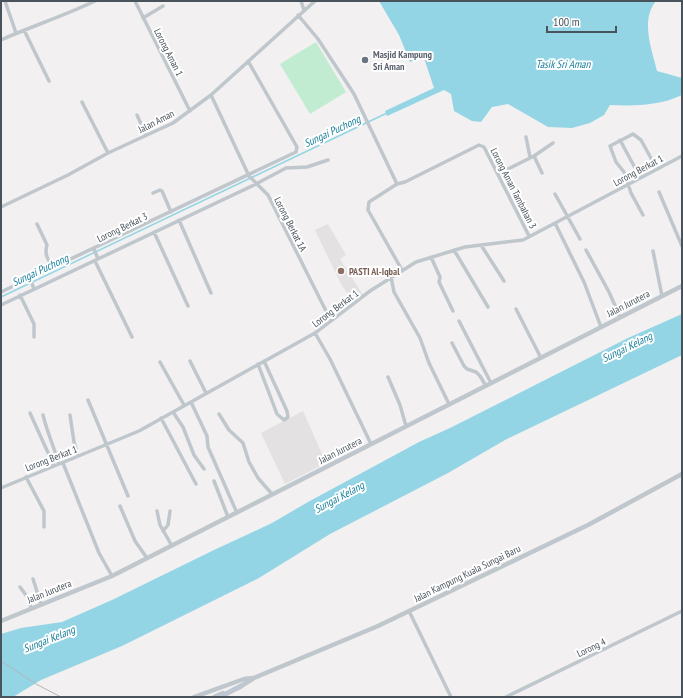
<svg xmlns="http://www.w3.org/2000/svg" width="683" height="698" font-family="'PT Sans Narrow',sans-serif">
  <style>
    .education { fill: #e3e1e1 }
    .green { fill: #c2ecd2 }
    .water { fill: #93d5e5 }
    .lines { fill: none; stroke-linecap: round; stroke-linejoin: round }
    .stream { stroke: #93d5e5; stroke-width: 1.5 }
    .minor { stroke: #bfc7cd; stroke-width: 3.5 }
    .tertiary { stroke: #bfc7cd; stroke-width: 4.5 }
    .secondary { stroke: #bfc8d2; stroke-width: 5 }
    .tram { stroke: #b3b5ba; stroke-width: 1 }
    .worship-dot { fill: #6b7280; stroke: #fff; stroke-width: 1.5 }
    .education-dot { fill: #8d6e63; stroke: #fff; stroke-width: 1.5 }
    .labels { text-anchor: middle; stroke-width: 4; stroke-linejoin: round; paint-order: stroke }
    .street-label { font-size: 10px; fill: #49535c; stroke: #fff }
    .worship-label { font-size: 10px; font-weight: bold; fill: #5b616d; stroke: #fff; text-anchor: start }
    .education-label { font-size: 10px; font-weight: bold; fill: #785e54; stroke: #fff; text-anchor: start }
    .water-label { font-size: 11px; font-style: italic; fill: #177f9a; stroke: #fff }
  </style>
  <rect width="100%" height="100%" fill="#f2f0f0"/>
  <path class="education" d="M328 224 346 255 340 259 363 295 352 301 341 284 315 230Z
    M303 411 326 463 285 484 261 433Z"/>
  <path class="green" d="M316 42 346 92 310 114 280 64Z"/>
  <path class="water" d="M379 1H656C640 20 652 50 657 71L682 78V95C659 106 635 106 610 105L604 115 590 123 572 128 548 127 508 104 492 107 481 122 472 121 454 111 451 94 444 90 387 116 385 111 434 88 424 58 410 62 399 35Z
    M682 314V355L505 440 448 473 330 534 259 578 122 646 41 680 13 697H1V634L21 628 62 622 112 600 214 550 272 523 308 502 419 442 450 428 628 338Z"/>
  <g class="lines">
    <path class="stream" d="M1 297 387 113"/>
    <path class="minor" d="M5 1 16 33
      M135 1 190 111
      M301 1 304 10
      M298 15 318 39 354 94 397 184
      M143 18 163 6
      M24 30 49 81
      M1 40C32 26 64 16 95 1
      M211 95 249 176 268 195 331 321
      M82 102 108 153
      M137 115 146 135
      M526 137 530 157
      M620 140 634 166 642 177
      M534 156 542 173
      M498 174 534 156 553 143
      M659 192 682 246
      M153 193 160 190 162 191 171 212
      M555 194 580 239
      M1 207 68 175 108 153 173 123 211 95 315 1
      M643 215 631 193 624 172 616 162 610 146 633 134 641 140 652 160
      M179 220 211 293
      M555 223 584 282 601 327
      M37 224 47 245C44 254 48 260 53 267
      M154 232 188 306
      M481 245 504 281
      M94 249 98 259
      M454 250 488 307
      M586 250 609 292 620 317
      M653 251 662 296
      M431 257 440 277 439 282 453 311
      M95 261 132 337
      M402 270 368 210 369 202 397 184 405 182 479 145 484 147 529 236
      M391 277 394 292 420 338 429 363 449 404
      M30 278 34 289
      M1 292 296 152 297 147 248 61
      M20 295 34 324V337
      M1 305 256 184 286 168 307 167 328 160
      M516 309 541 358
      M459 321 491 383
      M315 333 330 359 371 444
      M452 343 464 366 467 369 476 372 480 376 486 386
      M190 361 206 393
      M160 362 184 405
      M258 364 277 414 284 420 288 417 287 411 264 361
      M388 377 400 405 406 426
      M88 400 128 496
      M191 402 207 436 208 447 237 513
      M173 412 183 427 194 455 204 469
      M30 413 54 466
      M219 414 229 430 243 443 249 462 258 478 272 494
      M43 415C47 432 54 447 59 464
      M70 415 74 442 78 456
      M161 418 196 484
      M63 463 99 553 112 576
      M26 477 44 511V527
      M214 481 228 517
      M1 488 139 431 315 333 370 291 416 262 465 247 523 240 682 156
      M120 506 135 541 147 558
      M157 511 160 525 172 546
      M163 531 168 525 170 511
      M33 579 41 604
      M20 587 28 598 31 608
      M409 611 451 697
      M506 697 682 611"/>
    <path class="tertiary" d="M1 621 112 576 682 286
      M238 688 254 678 378 626 588 525 682 474
      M194 697 244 679 253 678
      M214 697 223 693"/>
    <path class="secondary" d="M220 697 241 686"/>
    <path class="tram" d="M1 661 36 684 61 697"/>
  </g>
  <circle class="worship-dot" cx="365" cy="60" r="4"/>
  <circle class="education-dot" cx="341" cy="271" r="4"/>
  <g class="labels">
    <g class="street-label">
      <text transform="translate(169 52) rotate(63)" y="4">Lorong Aman 1</text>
      <text transform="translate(156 121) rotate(-27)" y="4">Jalan Aman</text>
      <text transform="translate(638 170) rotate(-28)" y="4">Lorong Berkat 1</text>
      <text transform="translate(514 188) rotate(63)" y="4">Lorong Aman Tambahan 3</text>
      <text transform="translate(291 224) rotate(63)" y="4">Lorong Berkat 1A</text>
      <text transform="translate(122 227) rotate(-26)" y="4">Lorong Berkat 3</text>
      <text transform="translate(628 303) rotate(-27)" y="4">Jalan Jurutera</text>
      <text transform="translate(335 308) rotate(-37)" y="4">Lorong Berkat 1</text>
      <text transform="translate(340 450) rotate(-27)" y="4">Jalan Jurutera</text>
      <text transform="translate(51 458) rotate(-21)" y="4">Lorong Berkat 1</text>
      <text transform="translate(467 573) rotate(-26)" y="4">Jalan Kampung Kuala Sungai Baru</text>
      <text transform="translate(49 591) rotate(-22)" y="4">Jalan Jurutera</text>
      <text transform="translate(591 647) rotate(-26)" y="4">Lorong 4</text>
    </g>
    <g class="worship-label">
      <text x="373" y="58">Masjid Kampung<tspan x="373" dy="12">Sri Aman</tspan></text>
    </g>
    <g class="education-label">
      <text x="349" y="275">PASTI Al-Iqbal</text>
    </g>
    <g class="water-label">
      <text x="563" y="68">Tasik Sri Aman</text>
      <text transform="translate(332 131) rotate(-25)" y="4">Sungai Puchong</text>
      <text transform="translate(40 270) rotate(-25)" y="4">Sungai Puchong</text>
      <text transform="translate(627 347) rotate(-26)" y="4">Sungai Kelang</text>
      <text transform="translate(339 497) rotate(-28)" y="4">Sungai Kelang</text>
      <text transform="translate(49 639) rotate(-22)" y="4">Sungai Kelang</text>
    </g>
  </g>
  <rect width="683" height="698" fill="none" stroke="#49535c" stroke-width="4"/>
  <path d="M547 26v6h69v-6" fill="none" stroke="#49535c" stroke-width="2"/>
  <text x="553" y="26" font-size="12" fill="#49535c" stroke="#ffffff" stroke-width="3" paint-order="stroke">100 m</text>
</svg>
